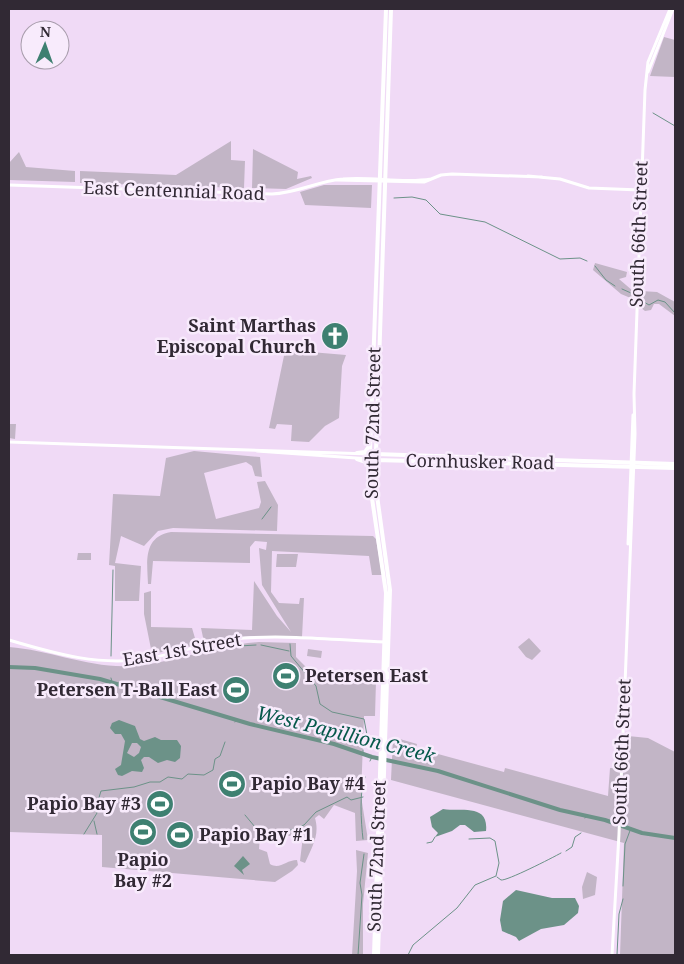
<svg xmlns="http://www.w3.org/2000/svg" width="684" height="964" font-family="'Noto Serif',serif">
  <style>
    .green { fill: #c2b5c6 }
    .water { fill: #6c9288; fill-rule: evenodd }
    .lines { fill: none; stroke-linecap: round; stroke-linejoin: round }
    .stream { stroke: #6c9288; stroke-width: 1 }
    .river { stroke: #6c9288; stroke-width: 4 }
    .secondary { stroke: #fff; stroke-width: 3 }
    .primary { stroke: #fff; stroke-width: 4 }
    .labels { text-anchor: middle; stroke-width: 5; stroke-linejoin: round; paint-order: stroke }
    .street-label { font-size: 18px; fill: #312934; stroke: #f8ebfc }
    .poi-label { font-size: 18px; font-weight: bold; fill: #312934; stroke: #f8ebfc; text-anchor: end }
    .water-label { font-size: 19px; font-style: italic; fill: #07594b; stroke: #f8ebfc }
  </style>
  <rect width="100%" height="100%" fill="#f0daf6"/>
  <path class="green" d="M664 37 675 40V77L650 76Z
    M231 141V160L245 161 244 188 80 183V171L176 175Z
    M253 149 298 172 297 179 311 176 312 178 286 189 252 188Z
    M19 152 26 167 75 171V182L9 180V163Z
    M324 185H372L371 208 305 205 300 192Z
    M595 263 627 272 626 277 619 279 633 291V299L621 294 593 270Z
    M641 291 657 292 675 302V316L659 304H654L651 310 645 311 640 307Z
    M287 350 346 355 342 366 339 418 325 426 309 442 291 441 292 425 277 424 275 429 269 428 285 351Z
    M9 424H16L15 439 9 438Z
    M194 451 260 457 262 477 255 476 252 466 246 462 204 473 216 519 259 508 261 502 257 482 265 481 278 505 277 531 173 528 158 531 144 546 121 536 115 563 141 566 139 601H115V566L109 565 113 494 160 496 166 458Z
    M171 532 373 536 376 539 382 575H372L369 556 272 551 271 592 279 603 299 604 300 598H304L302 637 250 636 204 642 201 628 252 630 254 581 277 616 291 632 262 585 259 548 266 550 267 542 255 541 250 547V563L153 561 151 584H148C147 561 143 537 171 532Z
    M78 553H91V560H77Z
    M277 554H298L296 567H276Z
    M151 591V627L192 628 197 645 152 654 144 614V593Z
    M529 638 541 651 532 660 526 657 518 647Z
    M259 642 296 643V657L311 672 337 680 376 681 375 716H364L361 796 368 840 356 841 355 813 334 805 324 819 319 815 315 818C320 835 312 847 305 863L300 861 303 836H260L259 849 267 852 270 864C280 870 286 860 297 860L298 865 292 871 275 882 102 867V835L9 832V647C50 650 88 668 130 666 171 664 215 645 259 642Z
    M308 649 322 651 321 658 307 656Z
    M628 736 648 738 675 752V955H620L624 843 391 780 393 737 417 744 416 748 504 772 505 768 608 796 610 768H627Z
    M356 850 368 853 363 904V955H352L357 871Z
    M587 872 597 877 595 895 583 899 582 887Z"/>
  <path class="water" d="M119 720 135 726 140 739 144 741 155 737 161 740H177L181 746 180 758 175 762 167 760 158 763 149 757H144L141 760 144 768 142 772 132 771 122 776 118 775 115 769 121 765 125 741 121 734H115L110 728 112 723ZM132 743H137L141 747 139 753 134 757 127 753Z
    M443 809C461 812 489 803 486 831L474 832 465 825H460L452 831 435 837 438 833 432 827 430 817Z
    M243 856 250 864 242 870 244 875 234 866Z
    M516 890 552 898H575L579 906 578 913 564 925 541 929 519 941 516 937 502 931 500 920 503 901Z"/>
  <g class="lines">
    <path class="stream" d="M653 113 675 126
      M394 198 412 197 426 200 440 214 485 222 560 259 580 258 587 261
      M595 266 606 280 615 286
      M622 289 631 293
      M644 302 649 305 658 300 665 302 675 313
      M262 519 271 507
      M290 644 291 656 316 686 320 704 332 712 364 719 367 735
      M261 645 289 651
      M223 647 256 645
      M111 656 113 570
      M111 678 112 682
      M235 722 236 720
      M363 754V750
      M370 761 372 757
      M245 815 260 833 280 834 304 825 316 812 347 797 351 800 363 797
      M585 818 586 816
      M94 821 97 834
      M84 834 97 813V804L101 791 134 787 150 782H160L168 777 182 779 188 774 204 775 213 770 215 759 220 756 225 742
      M363 839C361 822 359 791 365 777
      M427 843 432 842 435 837
      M566 851 572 847 575 837 581 833
      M497 877 501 880C507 881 552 858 561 853
      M623 886 625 844 631 828
      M358 955 362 895 360 883 364 854
      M408 955 413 945 457 908 475 885 496 876 499 863 495 841 490 838 469 839
      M617 955 619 914 623 899"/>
    <path class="river" d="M9 667 35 668 100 679 250 724 334 744 372 757 438 771 560 810 605 820 642 833 675 838"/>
    <path class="secondary" d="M648 72 673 9
      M528 176 560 179 589 188 640 190
      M337 180 424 182 441 175 452 174 542 177
      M9 185 272 194C297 193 318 181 343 179 372 176 402 184 431 179
      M634 394 645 90 648 62 670 9
      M9 442 370 454
      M257 451 370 459
      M628 544 633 415
      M9 640C56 654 101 667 151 658 182 652 212 641 244 638 291 635 339 640 385 642
      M612 955 619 834 635 434 634 394"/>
    <path class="primary" d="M357 453 365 452 369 446
      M375 454 675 464
      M357 459 366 462 369 467
      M375 460 675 468
      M374 955 386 593 369 478 386 9
      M378 955 390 590 375 481 391 9"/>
  </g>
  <defs>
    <g id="church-disc" transform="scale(1.4375)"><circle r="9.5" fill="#3e8071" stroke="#f8ebfc"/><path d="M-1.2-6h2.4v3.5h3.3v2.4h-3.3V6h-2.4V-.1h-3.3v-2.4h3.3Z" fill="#fff"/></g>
    <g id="stadium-disc" transform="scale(1.4375)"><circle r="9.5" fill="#3e8071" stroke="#f8ebfc"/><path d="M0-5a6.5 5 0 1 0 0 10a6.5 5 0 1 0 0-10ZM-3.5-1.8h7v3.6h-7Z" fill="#fff"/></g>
  </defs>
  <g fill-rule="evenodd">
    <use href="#church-disc" x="335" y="336"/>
    <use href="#stadium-disc" x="286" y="676"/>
    <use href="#stadium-disc" x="236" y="690"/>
    <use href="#stadium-disc" x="232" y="784"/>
    <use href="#stadium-disc" x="160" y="804"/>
    <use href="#stadium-disc" x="143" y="832"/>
    <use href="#stadium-disc" x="180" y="835"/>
  </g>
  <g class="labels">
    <g class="street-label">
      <text transform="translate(174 191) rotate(2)" y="6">East Centennial Road</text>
      <text transform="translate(639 234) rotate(-88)" y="6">South 66th Street</text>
      <text transform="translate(373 423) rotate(-89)" y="6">South 72nd Street</text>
      <text transform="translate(480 462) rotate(1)" y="6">Cornhusker Road</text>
      <text transform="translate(182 650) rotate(-10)" y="6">East 1st Street</text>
      <text transform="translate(622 752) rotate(-88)" y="6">South 66th Street</text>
      <text transform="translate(377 856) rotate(-88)" y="6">South 72nd Street</text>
    </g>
    <g class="poi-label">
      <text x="316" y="332">Saint Marthas<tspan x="316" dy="21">Episcopal Church</tspan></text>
      <text x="305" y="682" text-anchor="start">Petersen East</text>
      <text x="217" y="696">Petersen T-Ball East</text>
      <text x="251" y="790" text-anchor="start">Papio Bay #4</text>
      <text x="141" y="810">Papio Bay #3</text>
      <text x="199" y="841" text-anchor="start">Papio Bay #1</text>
      <text x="143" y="866" text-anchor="middle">Papio<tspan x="143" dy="21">Bay #2</tspan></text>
    </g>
    <g class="water-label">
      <text transform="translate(346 734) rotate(14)" y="7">West Papillion Creek</text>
    </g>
  </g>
  <rect width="684" height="964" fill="none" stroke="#312934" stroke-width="20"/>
  <g transform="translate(45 45) rotate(2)"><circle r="24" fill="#f8ebfc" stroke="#a89dac"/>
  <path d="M0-4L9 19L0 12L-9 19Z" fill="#3e8071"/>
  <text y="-8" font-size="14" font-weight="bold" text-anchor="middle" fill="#312934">N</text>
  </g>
</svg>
